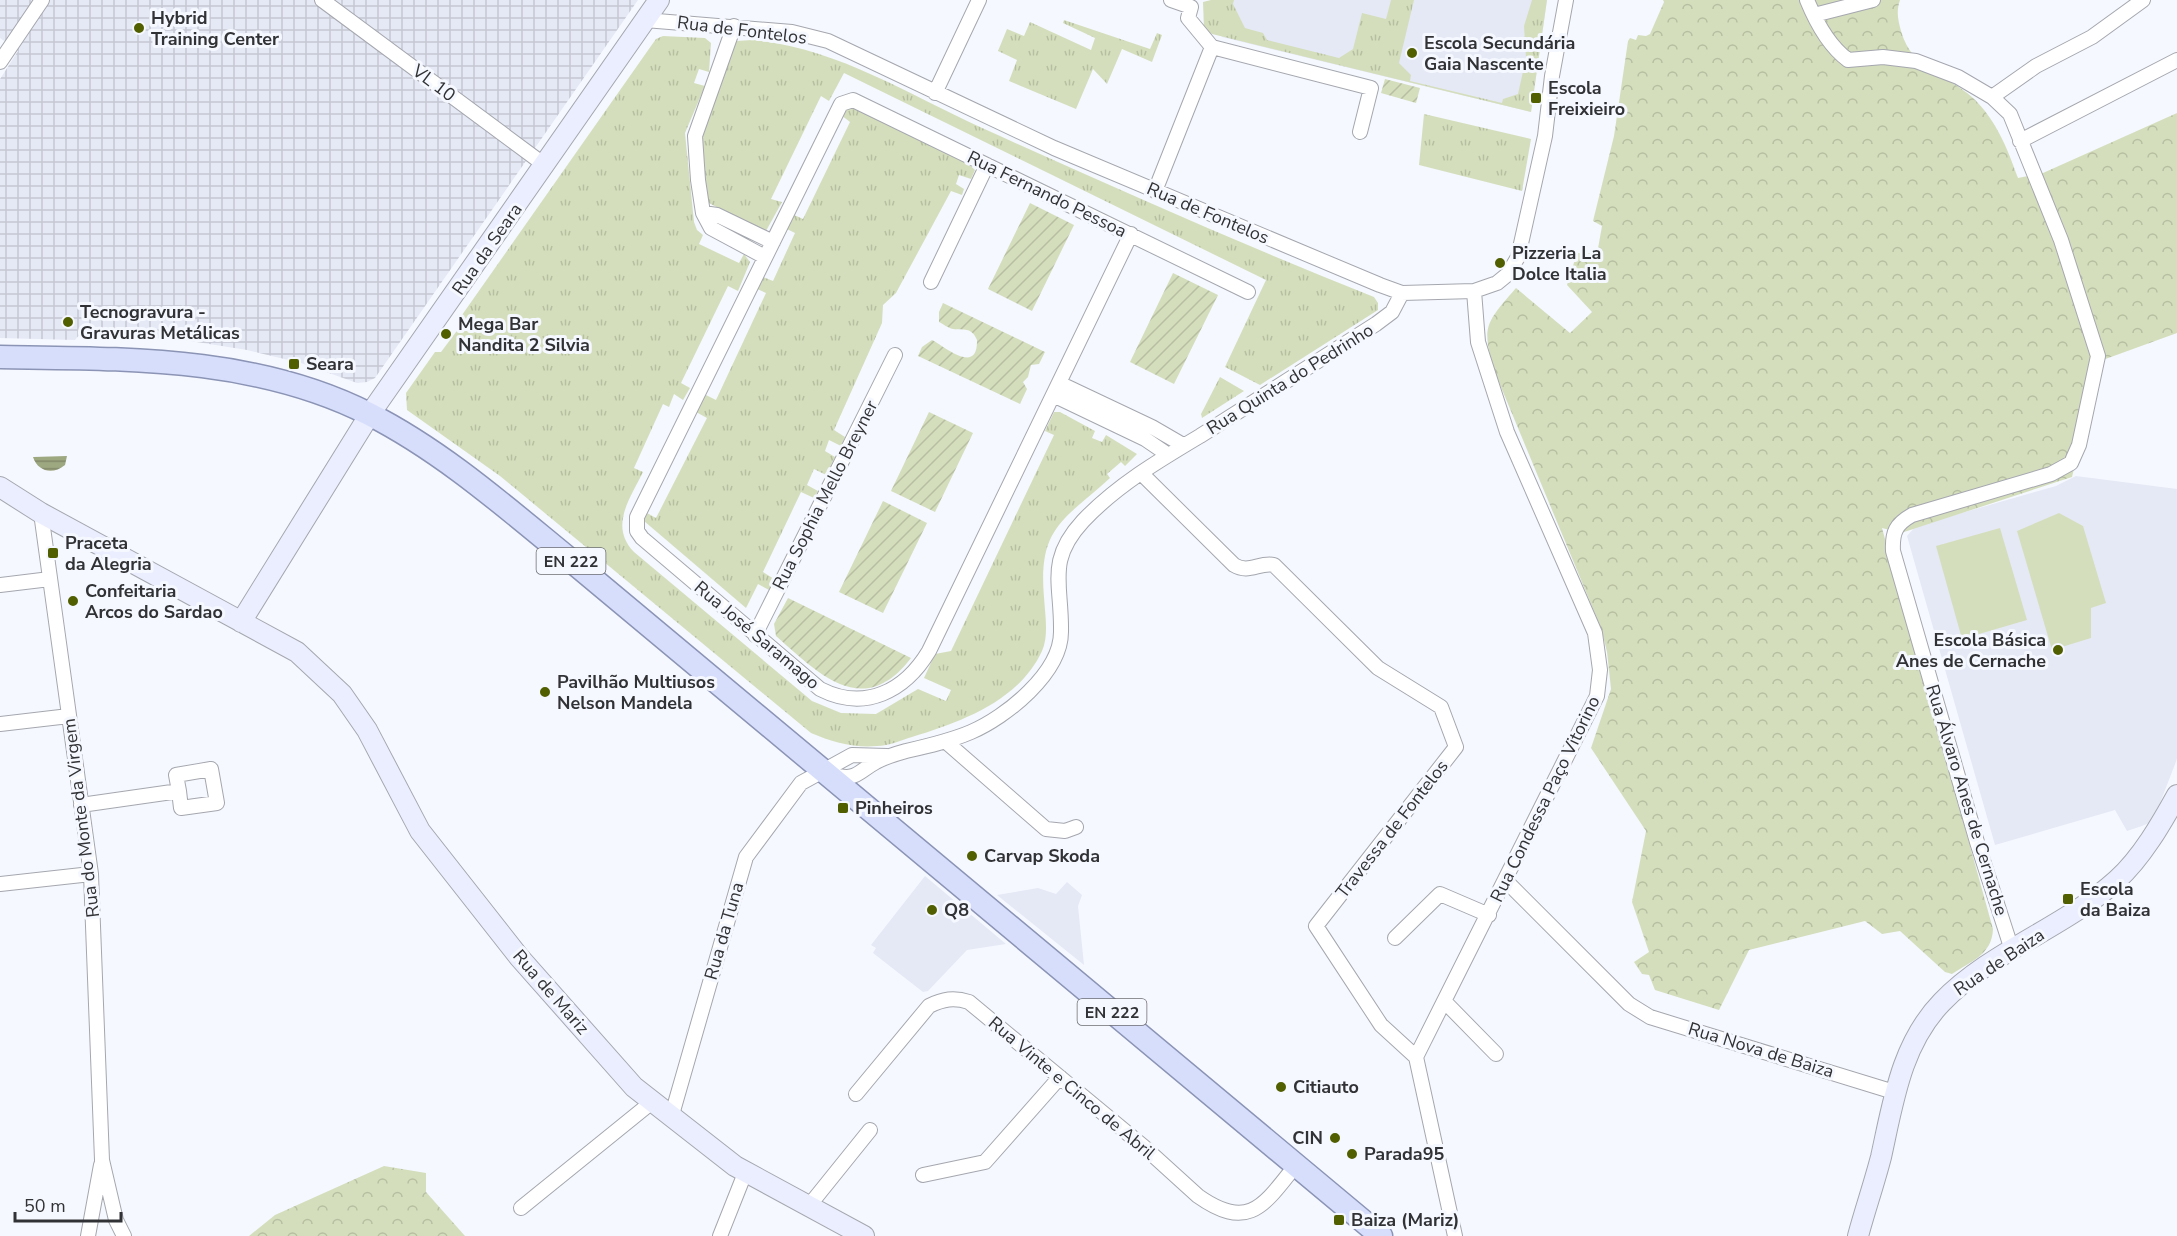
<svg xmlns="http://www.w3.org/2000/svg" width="2177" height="1236" font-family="'Nunito Sans',sans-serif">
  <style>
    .built { fill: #e5e9f5 }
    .industrial { fill: url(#industrial-grid) }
    .grass { fill: url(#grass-tufts) }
    .forest { fill: url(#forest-crowns) }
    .park { fill: #d5debc }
    .garden { fill: url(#garden-furrows) }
    .water { fill: url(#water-rules) }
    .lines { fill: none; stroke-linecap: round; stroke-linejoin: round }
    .street-casing { stroke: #a5a7af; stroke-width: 16 }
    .secondary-casing { stroke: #a5a7af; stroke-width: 22 }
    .primary-casing { stroke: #8b94b5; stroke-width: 25 }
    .street { stroke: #fff; stroke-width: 14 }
    .secondary { stroke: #ebeefe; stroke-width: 20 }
    .primary { stroke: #d7defc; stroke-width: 22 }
    .poi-dot { fill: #515f00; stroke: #f6f8ff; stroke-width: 2 }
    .labels { text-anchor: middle; stroke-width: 6; stroke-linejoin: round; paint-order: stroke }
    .shield { fill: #f6f8ff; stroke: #6c6d72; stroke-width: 1.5 }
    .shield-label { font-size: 16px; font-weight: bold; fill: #313235 }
    .poi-label { font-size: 18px; font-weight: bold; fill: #313235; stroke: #f6f8ff; text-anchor: start }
    .street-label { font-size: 18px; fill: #313235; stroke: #f6f8ff }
  </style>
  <defs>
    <pattern id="industrial-grid" width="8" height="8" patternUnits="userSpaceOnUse" patternTransform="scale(1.5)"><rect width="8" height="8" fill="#e5e9f5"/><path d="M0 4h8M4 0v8" fill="none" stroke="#c5c8d3"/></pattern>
    <pattern id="grass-tufts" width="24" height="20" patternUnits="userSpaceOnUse" patternTransform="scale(1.5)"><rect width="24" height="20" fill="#d5debc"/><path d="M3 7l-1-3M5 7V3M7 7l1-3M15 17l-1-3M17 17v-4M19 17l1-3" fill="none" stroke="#b7bfa2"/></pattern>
    <pattern id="forest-crowns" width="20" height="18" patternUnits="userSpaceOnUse" patternTransform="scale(1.5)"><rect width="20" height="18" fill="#d5debc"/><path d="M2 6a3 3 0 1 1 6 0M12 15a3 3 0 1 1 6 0" fill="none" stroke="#b7bfa2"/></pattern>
    <pattern id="garden-furrows" width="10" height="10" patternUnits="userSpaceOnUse" patternTransform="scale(1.5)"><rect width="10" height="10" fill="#d5debc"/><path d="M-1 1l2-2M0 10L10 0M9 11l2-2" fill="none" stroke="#b7bfa2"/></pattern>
    <pattern id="water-rules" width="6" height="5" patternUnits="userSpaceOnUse" patternTransform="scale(1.5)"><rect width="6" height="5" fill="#9da780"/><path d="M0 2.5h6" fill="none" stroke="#81896a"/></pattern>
  </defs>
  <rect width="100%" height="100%" fill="#f6f8ff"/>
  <path class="built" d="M1221 0H1547L1531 112 1222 37 1218 28Z
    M2076 476 2177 489V759L2160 803 2149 823 2142 826 2127 831 2115 810 1995 845 1907 536 1916 526 2056 486Z
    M925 876 1006 944 967 950 928 991 923 992 873 953 876 948 871 945Z
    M1067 882 1082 895 1078 906 1084 965 997 895 1038 888 1056 894Z"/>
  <path class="industrial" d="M0 0H638L375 378 367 382 357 383 301 363 247 350 184 340 81 333 75 340 0 338V79L18 51 0 38Z"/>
  <path class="grass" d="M1211 0H1234L1233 4 1245 28 1263 33 1267 40 1339 58 1353 49 1362 13 1386 19 1391 0H1414L1399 63 1411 75 1410 81 1502 103 1503 99 1518 94 1526 58 1524 26 1532 0H1547L1531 112 1212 34 1204 30 1203 2Z
    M1064 20 1150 49 1157 33 1162 35 1152 62 1122 49 1107 84 1093 69 1076 109 1009 81 1017 60 998 51 1007 29 1024 36 1030 22 1091 50 1095 38 1063 23Z
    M663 36 705 38 711 43 709 72 699 69 694 83 705 86 685 133 694 222 697 230 703 235 699 244 739 263 744 254 750 262 738 291 728 286 681 383 690 388 683 400 674 394 669 407 663 404 634 468 643 472C630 499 609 526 634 552L812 701 841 713 876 714 918 689 946 701 951 690 924 678 935 654 951 651 1054 435 1045 431 1054 412H1060L1095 431 1092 438 1102 442 1106 435 1137 454 1125 466 1121 462 1107 474 1110 478C1064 520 1038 527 1044 597 1045 615 1049 635 1042 651 1019 701 961 722 912 737 901 740 889 746 877 746 854 748 832 742 811 733L500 476 407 410 406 393 435 352H441L462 324 459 321 462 315 651 46 656 39Z
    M752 40C834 47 906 93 980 127 1110 186 1241 244 1374 297L1378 303V310L1260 385 1225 367 1266 280 844 73 829 101 821 96 771 199 782 202 766 231 758 229 707 202 700 135 736 41Z
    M846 102 968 163 975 170 971 179 959 175 956 184 964 189 962 195 951 191 896 293 883 305 882 323 834 430 845 437 841 446 829 440 825 451 835 457 826 475 814 469 807 485 818 491 814 498 801 492 763 572 774 579 769 590 758 584 746 608 644 521 643 517 647 513 656 518 707 418 696 412 704 394 716 400 766 293 755 288 761 276 773 281 795 233 785 228 792 214 803 219 850 122 841 115Z
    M1424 114 1531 139 1522 191 1419 165Z
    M1220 377 1244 391 1202 418 1201 414Z"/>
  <path class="forest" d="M1663 0H1900C1896 12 1898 19 1901 31 1913 72 1946 73 1973 98 1997 121 2007 148 2018 178L2043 173 2177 113V333L2100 361 2072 477 1901 533 1882 528 1993 929C1992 955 1971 961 1952 974L1945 972 1900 931 1882 934 1865 921 1749 950 1719 1010 1655 990 1649 975 1642 974 1634 962 1649 952 1632 902 1646 831 1591 748 1611 689 1607 652 1601 628 1496 375C1481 327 1484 325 1516 288L1570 333 1592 312 1567 285 1577 253 1597 254 1602 226 1593 221 1614 136 1628 41 1630 38 1636 40 1638 35 1646 36 1650 34 1664 2Z
    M384 1166 426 1173V1192L465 1236H249L275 1215Z"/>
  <path class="park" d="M2059 513 2083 526 2106 603 2091 608V638L2052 650 2017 531Z
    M2000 528 2027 620 1962 639 1936 546Z"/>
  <path class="garden" d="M1385 79 1420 88 1416 103 1381 93Z
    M1030 203 1074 225 1032 311 988 289Z
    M1173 273 1218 295 1174 384 1130 362Z
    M943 303 1045 352 1039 364 1031 365 1028 377 1023 382 1027 389 1020 404 918 356 922 347 932 340C944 346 978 376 977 340 971 326 964 331 953 329 948 328 943 324 939 322V312Z
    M929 412 973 433 935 512 891 491Z
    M883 501 927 523 883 613 839 592Z
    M788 598 911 658C863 721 818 673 776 636L774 624Z"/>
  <path class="water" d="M67 456 65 465C53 475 38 472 33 457Z"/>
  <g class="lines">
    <g class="street-casing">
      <path id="street" d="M322 0 546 166
        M1171 0 1191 7 1188 18 1212 47
        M1807 0C1816 22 1829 46 1848 60L1883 57 1916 61 1958 77 1992 97 2010 114 2061 240 2098 356 2079 445 2071 463 2051 474 1912 515C1896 524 1892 532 1893 551L1977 842 2012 950
        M1814 15 1873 0
        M645 20 792 32 828 41 1054 148 1380 285 1402 293 1474 291 1497 283 1508 274 1518 257 1545 136 1552 76 1566 0
        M734 26 695 136 698 180 703 213 711 228 765 257
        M1212 47 1371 88 1360 132
        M0 62 42 0
        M935 93 979 0
        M1992 97 2036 66 2092 37 2143 0
        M2020 141 2177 60
        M1155 191 1212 47
        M703 213 717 215 773 242
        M1131 234 929 651C905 691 865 712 820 689L642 538 637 531V517L841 104 853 100C985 164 1117 227 1248 292
        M931 282 987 165
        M1059 383 1152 427 1183 445
        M1053 395 1145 439 1167 454
        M1141 473 1234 565C1249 574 1259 562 1274 565L1378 668 1441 707 1456 747 1316 926 1381 1025 1416 1057
        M41 513 91 874 102 1160 116 1220 124 1236
        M0 585 50 579
        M755 635 895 355
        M0 724 69 716
        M945 741 1046 829 1065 831 1076 827
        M831 774C857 782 857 772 876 762 885 757 895 754 906 751 928 746 950 741 971 732 1006 717 1061 673 1061 632 1062 584 1046 561 1083 521 1116 486 1158 461 1200 436 1259 399 1317 361 1376 324L1392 312 1402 293
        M81 805 179 791 181 808 217 803 211 769 176 775 179 791
        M1506 881 1629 1004 1650 1017 1894 1092
        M0 884 91 874
        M1395 938 1440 894 1489 915
        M1445 1002 1496 1054
        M856 1094 929 1006C943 999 954 997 969 1002L1144 1147 1198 1196C1249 1232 1264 1205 1296 1165
        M671 1118 746 857 801 783 852 755 887 756
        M923 1175 985 1162 1060 1077
        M808 1207 870 1130
        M521 1208 652 1102
        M88 1236 101 1165
        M720 1236 745 1173
        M1455 1236 1416 1057 1597 696 1600 670 1595 633 1507 432 1478 342 1474 291"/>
    </g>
    <g class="secondary-casing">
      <path id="secondary" d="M0 487 41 513 297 652 342 694 367 730 420 831 519 957 634 1087 735 1166 864 1236
        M241 622 370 414 659 0
        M1858 1236C1865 1210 1874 1184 1881 1157 1893 1103 1901 1044 1942 1002 1991 951 2064 928 2117 880 2142 857 2161 824 2177 795"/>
    </g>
    <g class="primary-casing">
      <path id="primary" d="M0 357C124 359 255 356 369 414 444 452 509 510 574 563L1381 1236"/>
    </g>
    <use href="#street" class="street"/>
    <use href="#secondary" class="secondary"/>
    <use href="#primary" class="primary"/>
  </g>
  <g class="poi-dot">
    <circle cx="139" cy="28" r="6"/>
    <circle cx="1412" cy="53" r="6"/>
    <rect x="1530" y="92" width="12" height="12" rx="3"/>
    <circle cx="1500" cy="263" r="6"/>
    <circle cx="68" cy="322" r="6"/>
    <circle cx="446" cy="334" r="6"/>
    <rect x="288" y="358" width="12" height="12" rx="3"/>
    <rect x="47" y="547" width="12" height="12" rx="3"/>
    <circle cx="73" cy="601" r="6"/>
    <circle cx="2058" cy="650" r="6"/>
    <circle cx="545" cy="692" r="6"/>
    <rect x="837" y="802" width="12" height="12" rx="3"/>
    <circle cx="972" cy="856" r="6"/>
    <rect x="2062" y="893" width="12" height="12" rx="3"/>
    <circle cx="932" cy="910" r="6"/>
    <circle cx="1281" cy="1087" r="6"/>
    <circle cx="1335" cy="1138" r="6"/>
    <circle cx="1352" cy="1154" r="6"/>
    <rect x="1333" y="1214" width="12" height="12" rx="3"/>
  </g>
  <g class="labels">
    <g class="shield">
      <rect x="536.5" y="548" width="69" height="26" rx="4.5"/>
      <rect x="1077.5" y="999" width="69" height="26" rx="4.5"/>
    </g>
    <g class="shield-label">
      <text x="571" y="567">EN 222</text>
      <text x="1112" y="1018">EN 222</text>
    </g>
    <g class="poi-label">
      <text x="151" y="24">Hybrid<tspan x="151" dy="21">Training Center</tspan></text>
      <text x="1424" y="49">Escola Secundária<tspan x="1424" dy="21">Gaia Nascente</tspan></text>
      <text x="1548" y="94">Escola<tspan x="1548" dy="21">Freixieiro</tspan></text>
      <text x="1512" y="259">Pizzeria La<tspan x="1512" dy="21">Dolce Italia</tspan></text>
      <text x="80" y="318">Tecnogravura -<tspan x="80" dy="21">Gravuras Metálicas</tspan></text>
      <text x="458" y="330">Mega Bar<tspan x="458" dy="21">Nandita 2 Silvia</tspan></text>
      <text x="306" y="370">Seara</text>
      <text x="65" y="549">Praceta<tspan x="65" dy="21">da Alegria</tspan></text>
      <text x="85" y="597">Confeitaria<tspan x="85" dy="21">Arcos do Sardao</tspan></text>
      <text x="2046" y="646" text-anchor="end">Escola Básica<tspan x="2046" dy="21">Anes de Cernache</tspan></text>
      <text x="557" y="688">Pavilhão Multiusos<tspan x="557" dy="21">Nelson Mandela</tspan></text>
      <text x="855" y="814">Pinheiros</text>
      <text x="984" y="862">Carvap Skoda</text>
      <text x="2080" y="895">Escola<tspan x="2080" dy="21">da Baiza</tspan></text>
      <text x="944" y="916">Q8</text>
      <text x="1293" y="1093">Citiauto</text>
      <text x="1323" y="1144" text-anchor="end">CIN</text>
      <text x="1364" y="1160">Parada95</text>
      <text x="1351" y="1226">Baiza (Mariz)</text>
    </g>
    <g class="street-label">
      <text transform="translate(742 30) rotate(7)" y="6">Rua de Fontelos</text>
      <text transform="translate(434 83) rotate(37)" y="6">VL 10</text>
      <text transform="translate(1047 194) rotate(26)" y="6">Rua Fernando Pessoa</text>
      <text transform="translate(1208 213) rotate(23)" y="6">Rua de Fontelos</text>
      <text transform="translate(487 249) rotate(-55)" y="6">Rua da Seara</text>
      <text transform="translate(1290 379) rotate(-32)" y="6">Rua Quinta do Pedrinho</text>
      <text transform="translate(825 495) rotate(-63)" y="6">Rua Sophia Mello Breyner</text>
      <text transform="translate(757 635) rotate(40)" y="6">Rua José Saramago</text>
      <text transform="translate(1545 799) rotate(-64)" y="6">Rua Condessa Paço Vitorino</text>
      <text transform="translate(1967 800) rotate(73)" y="6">Rua Álvaro Anes de Cernache</text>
      <text transform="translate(81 818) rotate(-97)" y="6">Rua do Monte da Virgem</text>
      <text transform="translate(1392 829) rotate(-52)" y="6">Travessa de Fontelos</text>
      <text transform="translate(724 931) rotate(-74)" y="6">Rua da Tuna</text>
      <text transform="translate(1999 962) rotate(-34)" y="6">Rua de Baiza</text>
      <text transform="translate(551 992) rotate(49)" y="6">Rua de Mariz</text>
      <text transform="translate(1761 1050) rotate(17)" y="6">Rua Nova de Baiza</text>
      <text transform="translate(1072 1088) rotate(40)" y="6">Rua Vinte e Cinco de Abril</text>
    </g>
  </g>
  <path d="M15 1212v9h106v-9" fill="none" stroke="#313235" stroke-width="3"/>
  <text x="24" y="1212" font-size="18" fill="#313235" stroke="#f6f8ff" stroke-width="4.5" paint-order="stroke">50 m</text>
</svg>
